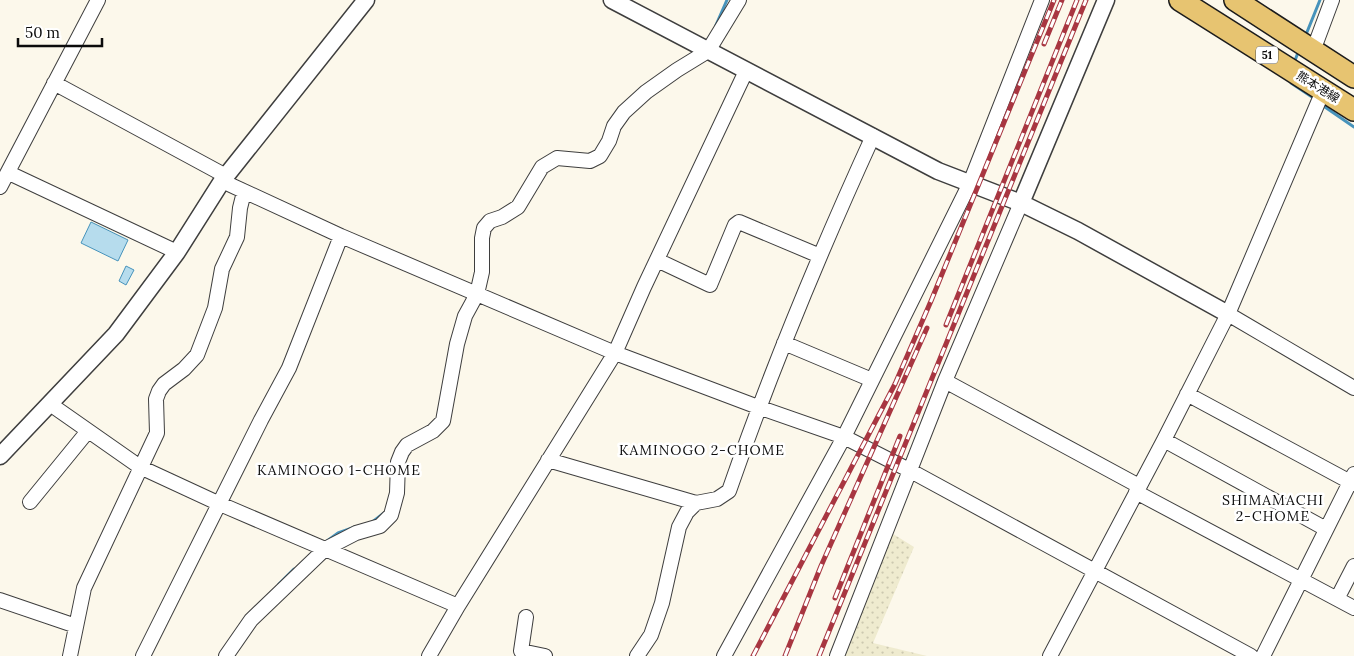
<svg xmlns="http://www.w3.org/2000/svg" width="1354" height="656" font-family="Lora,'Noto Sans JP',serif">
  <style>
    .farmland { fill: url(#farmland-dots) }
    .water { fill: #b6dced; stroke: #4793bb }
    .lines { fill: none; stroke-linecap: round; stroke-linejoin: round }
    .stream { stroke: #4793bb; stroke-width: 3 }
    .minor-casing { stroke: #3e3e3e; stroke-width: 16 }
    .tertiary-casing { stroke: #3e3e3e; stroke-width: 19 }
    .primary-casing { stroke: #1c1c1c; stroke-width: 24 }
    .minor { stroke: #fff; stroke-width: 14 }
    .tertiary { stroke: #fff; stroke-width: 16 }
    .primary { stroke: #e7c471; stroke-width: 21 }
    .rail-casing { stroke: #a83641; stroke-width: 5 }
    .rail { stroke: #fff; stroke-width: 3; stroke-dasharray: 9; stroke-linecap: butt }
    .labels { text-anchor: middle; stroke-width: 5; stroke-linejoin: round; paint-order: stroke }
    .shield { fill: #fff; stroke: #545454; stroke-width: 1 }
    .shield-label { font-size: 11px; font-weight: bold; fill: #0b0b0b }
    .street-label { font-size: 12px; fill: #0b0b0b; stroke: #fff }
    .neighbourhood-label { font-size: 14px; letter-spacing: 1px; fill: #0b0b0b; stroke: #fff }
  </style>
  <defs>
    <pattern id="farmland-dots" width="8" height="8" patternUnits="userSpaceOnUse" patternTransform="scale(1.25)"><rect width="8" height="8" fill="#efebcf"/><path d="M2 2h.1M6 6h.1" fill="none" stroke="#ccc8b0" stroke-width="1.8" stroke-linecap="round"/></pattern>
  </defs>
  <rect width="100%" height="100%" fill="#fcf8eb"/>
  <path class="farmland" d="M890 532 914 547 873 643 927 656H839Z"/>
  <path class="water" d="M91 222 128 240 118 261 81 243Z
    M126 266 134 270 126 285 119 281Z"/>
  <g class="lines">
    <path class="stream" d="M716 25 727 0
      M1305 37 1320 0
      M1294 63 1299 50
      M1291 83 1315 99
      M1322 105 1354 127
      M371 523 384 513
      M327 541 338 533 355 527
      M279 584 294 569"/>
    <g class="minor-casing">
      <path id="minor" d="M1313 51 1332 0
        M54 83 226 176
        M9 173 177 252
        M222 181 341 236 615 353 758 407 844 437 909 470 1251 656
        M0 187 98 0
        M657 260 710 285 735 225 739 222 820 256
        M1228 314 1354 388
        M784 343 872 380
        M945 381 1139 486
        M1187 394 1354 484
        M50 404 140 467 220 504 458 606
        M1164 440 1326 529
        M548 460 696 503 717 499 729 491C771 370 820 252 873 136
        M1136 492 1354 608
        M30 502 88 431
        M1337 599 1354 566
        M0 600 76 626
        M526 617 521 651 545 656
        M70 656 84 588 157 433 156 399 159 391 164 384 184 369 197 355 215 308 222 269 237 237 240 208 244 192
        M143 656 261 420 289 368 341 236
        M226 656 251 620 325 549 356 533 380 526 391 515 397 493 398 462 402 452 407 445 433 431 443 421 457 344 465 316 477 294 482 272V238L484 228 490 221 502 217 518 207 542 167 557 158 590 161 600 156 609 141 614 126 624 112 646 92 677 70 708 51 739 0
        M429 656 458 606 615 353 644 287 746 71
        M637 656 651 635 662 603 679 527 687 512 696 503
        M724 656 844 437 970 183 1042 0
        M837 656 945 381 1021 203
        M1050 656 1164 440 1228 314 1323 91
        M1263 656 1354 474"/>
    </g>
    <g class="tertiary-casing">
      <path id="tertiary" d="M612 0 938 171 1021 203 1078 231 1228 314
        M1021 203 1106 0
        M0 456 116 334 177 252 222 181 366 0"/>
    </g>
    <g class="primary-casing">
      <path id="primary" d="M1180 0 1354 110
        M1235 0 1354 77"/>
    </g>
    <use href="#minor" class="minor"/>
    <use href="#tertiary" class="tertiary"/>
    <use href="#primary" class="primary"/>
    <g class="rail-casing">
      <path id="rail" d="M1044 44 1062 0
        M946 325 1077 0
        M835 598 900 436
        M753 656 895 384 931 301 1054 0
        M785 656 821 566 927 328
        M819 656 1086 0"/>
    </g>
    <use href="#rail" class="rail"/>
  </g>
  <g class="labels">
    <rect class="shield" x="1256" y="46.5" width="22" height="17" rx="4"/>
    <g class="shield-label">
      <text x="1267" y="59">51</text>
    </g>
    <g class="street-label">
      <text transform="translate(1318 87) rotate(32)" y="4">熊本港線</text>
    </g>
    <g class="neighbourhood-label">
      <text x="702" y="455">KAMINOGO 2-CHOME</text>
      <text x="339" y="475">KAMINOGO 1-CHOME</text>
      <text x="1273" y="505">SHIMAMACHI<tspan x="1273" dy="16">2-CHOME</tspan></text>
    </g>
  </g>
  <path d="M18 38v8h84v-8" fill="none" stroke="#0b0b0b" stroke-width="2.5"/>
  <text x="25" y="38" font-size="15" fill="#0b0b0b" stroke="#ffffff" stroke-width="4" paint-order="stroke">50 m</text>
</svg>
